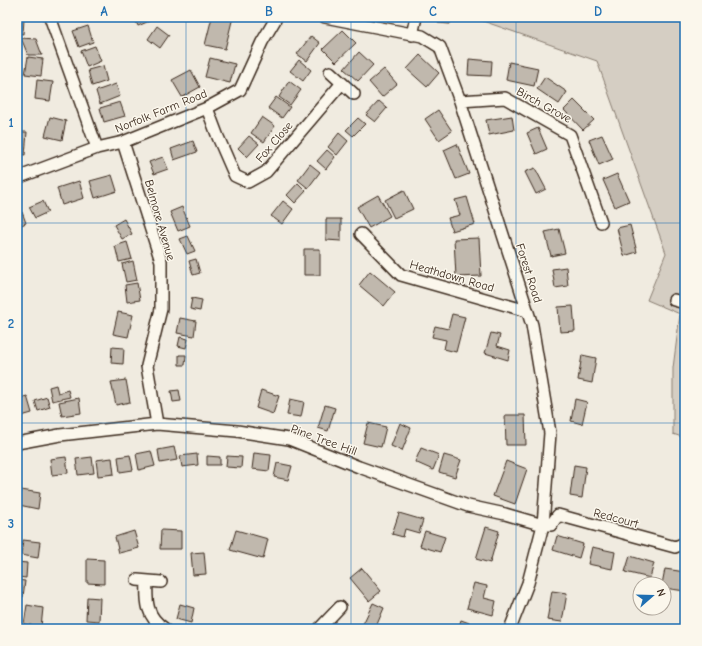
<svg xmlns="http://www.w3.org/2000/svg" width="702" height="646" font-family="'Comic Neue',sans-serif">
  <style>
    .green { fill: #d5cec3; stroke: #887c70 }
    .building { fill: #c0b8ad; stroke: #3b2a1e }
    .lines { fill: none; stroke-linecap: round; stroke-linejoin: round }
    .minor-casing { stroke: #3b2a1e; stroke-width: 14 }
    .minor { stroke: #fbf7ec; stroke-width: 11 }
    .grid { fill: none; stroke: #1f6fb2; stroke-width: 1; stroke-opacity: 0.55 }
    .labels { text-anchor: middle; stroke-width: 3; stroke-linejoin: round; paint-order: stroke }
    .street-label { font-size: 12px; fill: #3b2a1e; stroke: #fbf7ec }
    .neatline { fill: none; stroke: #1f6fb2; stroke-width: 1.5 }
    .grid-label { font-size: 13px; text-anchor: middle; font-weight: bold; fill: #1f6fb2 }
  </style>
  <rect width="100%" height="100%" fill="#f0ebe0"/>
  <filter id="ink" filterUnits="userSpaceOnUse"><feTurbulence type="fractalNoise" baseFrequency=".025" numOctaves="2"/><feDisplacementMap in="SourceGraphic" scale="8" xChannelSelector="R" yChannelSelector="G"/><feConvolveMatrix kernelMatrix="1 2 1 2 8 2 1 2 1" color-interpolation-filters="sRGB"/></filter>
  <g filter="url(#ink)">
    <path class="green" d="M486 17H685V438L673 434V368L680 314 647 300 666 253 597 61 483 21Z"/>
    <path class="building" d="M71 17H88L87 22 71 21Z
      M134 17H156V18L138 26Z
      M212 17H233L225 49 205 45Z
      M439 17H451L450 24 438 23Z
      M17 18 24 19 23 34 17 33Z
      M88 26 93 42 79 47 73 31Z
      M157 26 169 35 160 48 148 39Z
      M343 30 356 43 336 62 323 49Z
      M311 36 320 43 307 61 297 54Z
      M21 38 36 39 42 55H28Z
      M95 46 101 61 87 67 81 51Z
      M359 52 373 65 358 81 344 69Z
      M420 55 439 73 427 87 407 69Z
      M28 57 43 59 41 76 25 74Z
      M210 58 235 64 230 83 205 77Z
      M469 59 492 61 491 76 468 75Z
      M299 60 311 70 303 81 290 71Z
      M509 62 538 68 534 86 506 80Z
      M103 66 107 81 92 86 88 70Z
      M384 69 397 84 382 97 369 82Z
      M191 70 200 87 182 97 172 80Z
      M545 77 567 92 559 104 537 89Z
      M37 80 53 82 50 101 35 99Z
      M289 81 301 90 290 105 279 97Z
      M116 84 120 96 100 104 96 91Z
      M276 97 290 107 282 118 268 108Z
      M574 100 594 120 583 130 564 110Z
      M379 101 387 108 375 122 366 115Z
      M120 102 125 116 104 122 100 108Z
      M438 110 452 131 439 140 425 119Z
      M512 116 514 130 489 135 486 120Z
      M50 117 66 121 62 140 45 136Z
      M262 117 275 126 264 142 251 133Z
      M358 118 365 124 353 136 346 130Z
      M538 128 547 149 536 154 527 133Z
      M17 132H27L25 155 17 154Z
      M339 133 348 141 337 155 328 147Z
      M602 135 613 159 599 165 589 140Z
      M249 136 259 144 247 157 238 148Z
      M193 141 197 152 174 160 171 149Z
      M457 144 469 174 456 179 444 150Z
      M327 150 335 157 326 169 317 161Z
      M163 157 168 169 154 174 149 162Z
      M310 164 320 172 308 188 298 180Z
      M535 168 546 189 536 194 525 172Z
      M617 174 629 201 615 207 603 180Z
      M112 175 117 191 95 198 90 181Z
      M79 181 84 198 62 205 57 188Z
      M298 183 306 191 295 203 287 195Z
      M404 190 413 209 394 218 385 200Z
      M378 195 390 216 369 228 357 207Z
      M467 197 475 224 452 231 448 218 460 215 455 200Z
      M43 201 48 212 35 218 29 207Z
      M283 201 293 209 282 224 271 216Z
      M182 207 190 226 178 231 170 212Z
      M22 212 26 223 17 227V214Z
      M124 219 132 234 122 239 114 225Z
      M326 219H341V241L326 240Z
      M630 225 637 252 624 256 617 228Z
      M559 229 565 253 551 256 545 232Z
      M188 236 195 251 187 254 180 239Z
      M479 238 481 276 456 277 454 239Z
      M127 242 132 259 119 262 115 246Z
      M304 249H320V275H304Z
      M196 259 200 273 193 275 189 261Z
      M133 261 137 280 126 282 122 264Z
      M566 267 568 286 555 288 552 269Z
      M370 271 395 292 384 306 359 285Z
      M137 283 140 300 127 302 125 285Z
      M192 298 202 300 200 311 190 309Z
      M573 306 575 331 560 332 558 307Z
      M118 312 133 315 128 337 113 334Z
      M452 314 465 317 456 352 444 349 446 340 432 337 435 326 448 329Z
      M180 318 196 321 194 336 177 333Z
      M491 333 500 335 497 346 510 350 508 360 485 353Z
      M180 337 188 339 186 348 178 346Z
      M112 347 124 348 123 364 111 363Z
      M179 355H186L185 365H179Z
      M582 355 596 358 592 383 578 380Z
      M126 380 130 402 116 405 111 382Z
      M56 385 58 393 68 390 70 397 52 401 49 387Z
      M179 390 181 401 173 402 171 391Z
      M261 390 279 396 273 414 256 408Z
      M27 396 32 413 18 417 17 399Z
      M47 397 50 407 38 411 35 401Z
      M79 398 81 413 62 416 59 402Z
      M290 399 304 402 301 417 287 415Z
      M575 399 587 402 582 424 571 421Z
      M325 405 335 408 328 431 318 428Z
      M505 415H525L526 445H506Z
      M368 423 386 427 381 447 363 443Z
      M400 423 411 428 402 451 391 446Z
      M174 447 177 460 160 463 158 450Z
      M421 448 439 455 433 470 415 462Z
      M151 451 155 466 139 470 136 454Z
      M254 453 271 455 269 471 252 469Z
      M197 454 198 465 182 467 180 456Z
      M130 455 133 470 120 472 118 457Z
      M444 455 461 460 455 477 439 472Z
      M207 456 220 457V465H207Z
      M227 456 242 457 241 468 226 467Z
      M66 457 68 473 52 475 50 459Z
      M92 457 94 473 78 475 76 459Z
      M112 458 114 474 98 476 96 460Z
      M506 461 527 469 515 504 493 496Z
      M277 463 292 466 288 480 274 477Z
      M574 465 586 467 582 498 570 496Z
      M21 490 40 493 38 509 19 505Z
      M399 513 423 520 419 533 405 529 403 537 392 534Z
      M486 527 499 531 490 563 476 559Z
      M161 530 181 531V549H160Z
      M236 530 268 539 263 559 230 550Z
      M134 531 139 548 119 553 115 537Z
      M425 531 445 537 440 552 420 546Z
      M557 536 583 544 579 558 553 550Z
      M23 540 40 542 38 558 21 555Z
      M592 547 615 552 612 569 588 564Z
      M204 552 206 574 193 575 191 553Z
      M630 556 654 563 650 578 625 572Z
      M87 559 104 560V584L87 583Z
      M17 562 27 563 26 578 17 577Z
      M362 568 381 591 369 601 350 578Z
      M665 569 685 572V591L664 588V584H662Z
      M17 580 25 581 23 597 17 596Z
      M474 583 487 586 484 598 496 601 493 615 467 608Z
      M552 591 567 593 562 622 547 620Z
      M87 597 100 598 99 621 86 620Z
      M373 603 384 608 375 629 363 624Z
      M180 604 194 608 191 623 176 619Z
      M27 605 43 608 41 627 24 624Z
      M461 620 472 624 471 629H458Z"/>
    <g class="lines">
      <g class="minor-casing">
        <path id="minor" d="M50 17 97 148
          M325 17 422 36 440 47 460 101 532 325 550 433 543 525 528 583 510 629
          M412 35 416 17
          M330 72 354 94
          M460 101 505 98 570 135 601 222
          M207 108 218 137 235 176 248 182 266 172 342 83
          M123 142 161 261V309L147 366 157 424
          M17 178 97 148 123 142 207 108 240 90 262 42 275 20
          M361 234 401 275 527 311
          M674 300 685 303
          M17 443 60 435 157 424 237 431 289 439 359 467 468 506 505 514 543 525H551L558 515 675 547 685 543
          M137 580 161 582
          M147 581C146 601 146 617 165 629
          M319 629 340 607"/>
      </g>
      <use href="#minor" class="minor"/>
    </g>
  </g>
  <path class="grid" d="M186 17V629M351 17V629M516 17V629M17 223H685M17 423H685"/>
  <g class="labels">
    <g class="street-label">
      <text transform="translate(544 105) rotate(29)" y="4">Birch Grove</text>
      <text transform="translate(161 111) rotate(-22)" y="4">Norfolk Farm Road</text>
      <text transform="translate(274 142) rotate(-49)" y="4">Fox Close</text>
      <text transform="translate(160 220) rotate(74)" y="4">Belmore Avenue</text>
      <text transform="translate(529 273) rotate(72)" y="4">Forest Road</text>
      <text transform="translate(452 276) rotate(16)" y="4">Heathdown Road</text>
      <text transform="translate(324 440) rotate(20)" y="4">Pine Tree Hill</text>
      <text transform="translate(616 518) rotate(15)" y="4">Redcourt</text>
    </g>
  </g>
  <rect width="702" height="646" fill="none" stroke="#fbf7ec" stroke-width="44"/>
  <g transform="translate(652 596) rotate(70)"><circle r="19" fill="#fbf7ec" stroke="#aea59a"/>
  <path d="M0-3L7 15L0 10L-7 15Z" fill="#1f6fb2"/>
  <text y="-6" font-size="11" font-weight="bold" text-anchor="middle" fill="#3b2a1e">N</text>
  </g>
  <rect x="22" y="22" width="658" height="602" class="neatline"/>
  <g class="grid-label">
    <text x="104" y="16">A</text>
    <text x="269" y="16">B</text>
    <text x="433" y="16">C</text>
    <text x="598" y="16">D</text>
    <text x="11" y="127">1</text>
    <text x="11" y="328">2</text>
    <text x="11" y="528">3</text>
  </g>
</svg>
